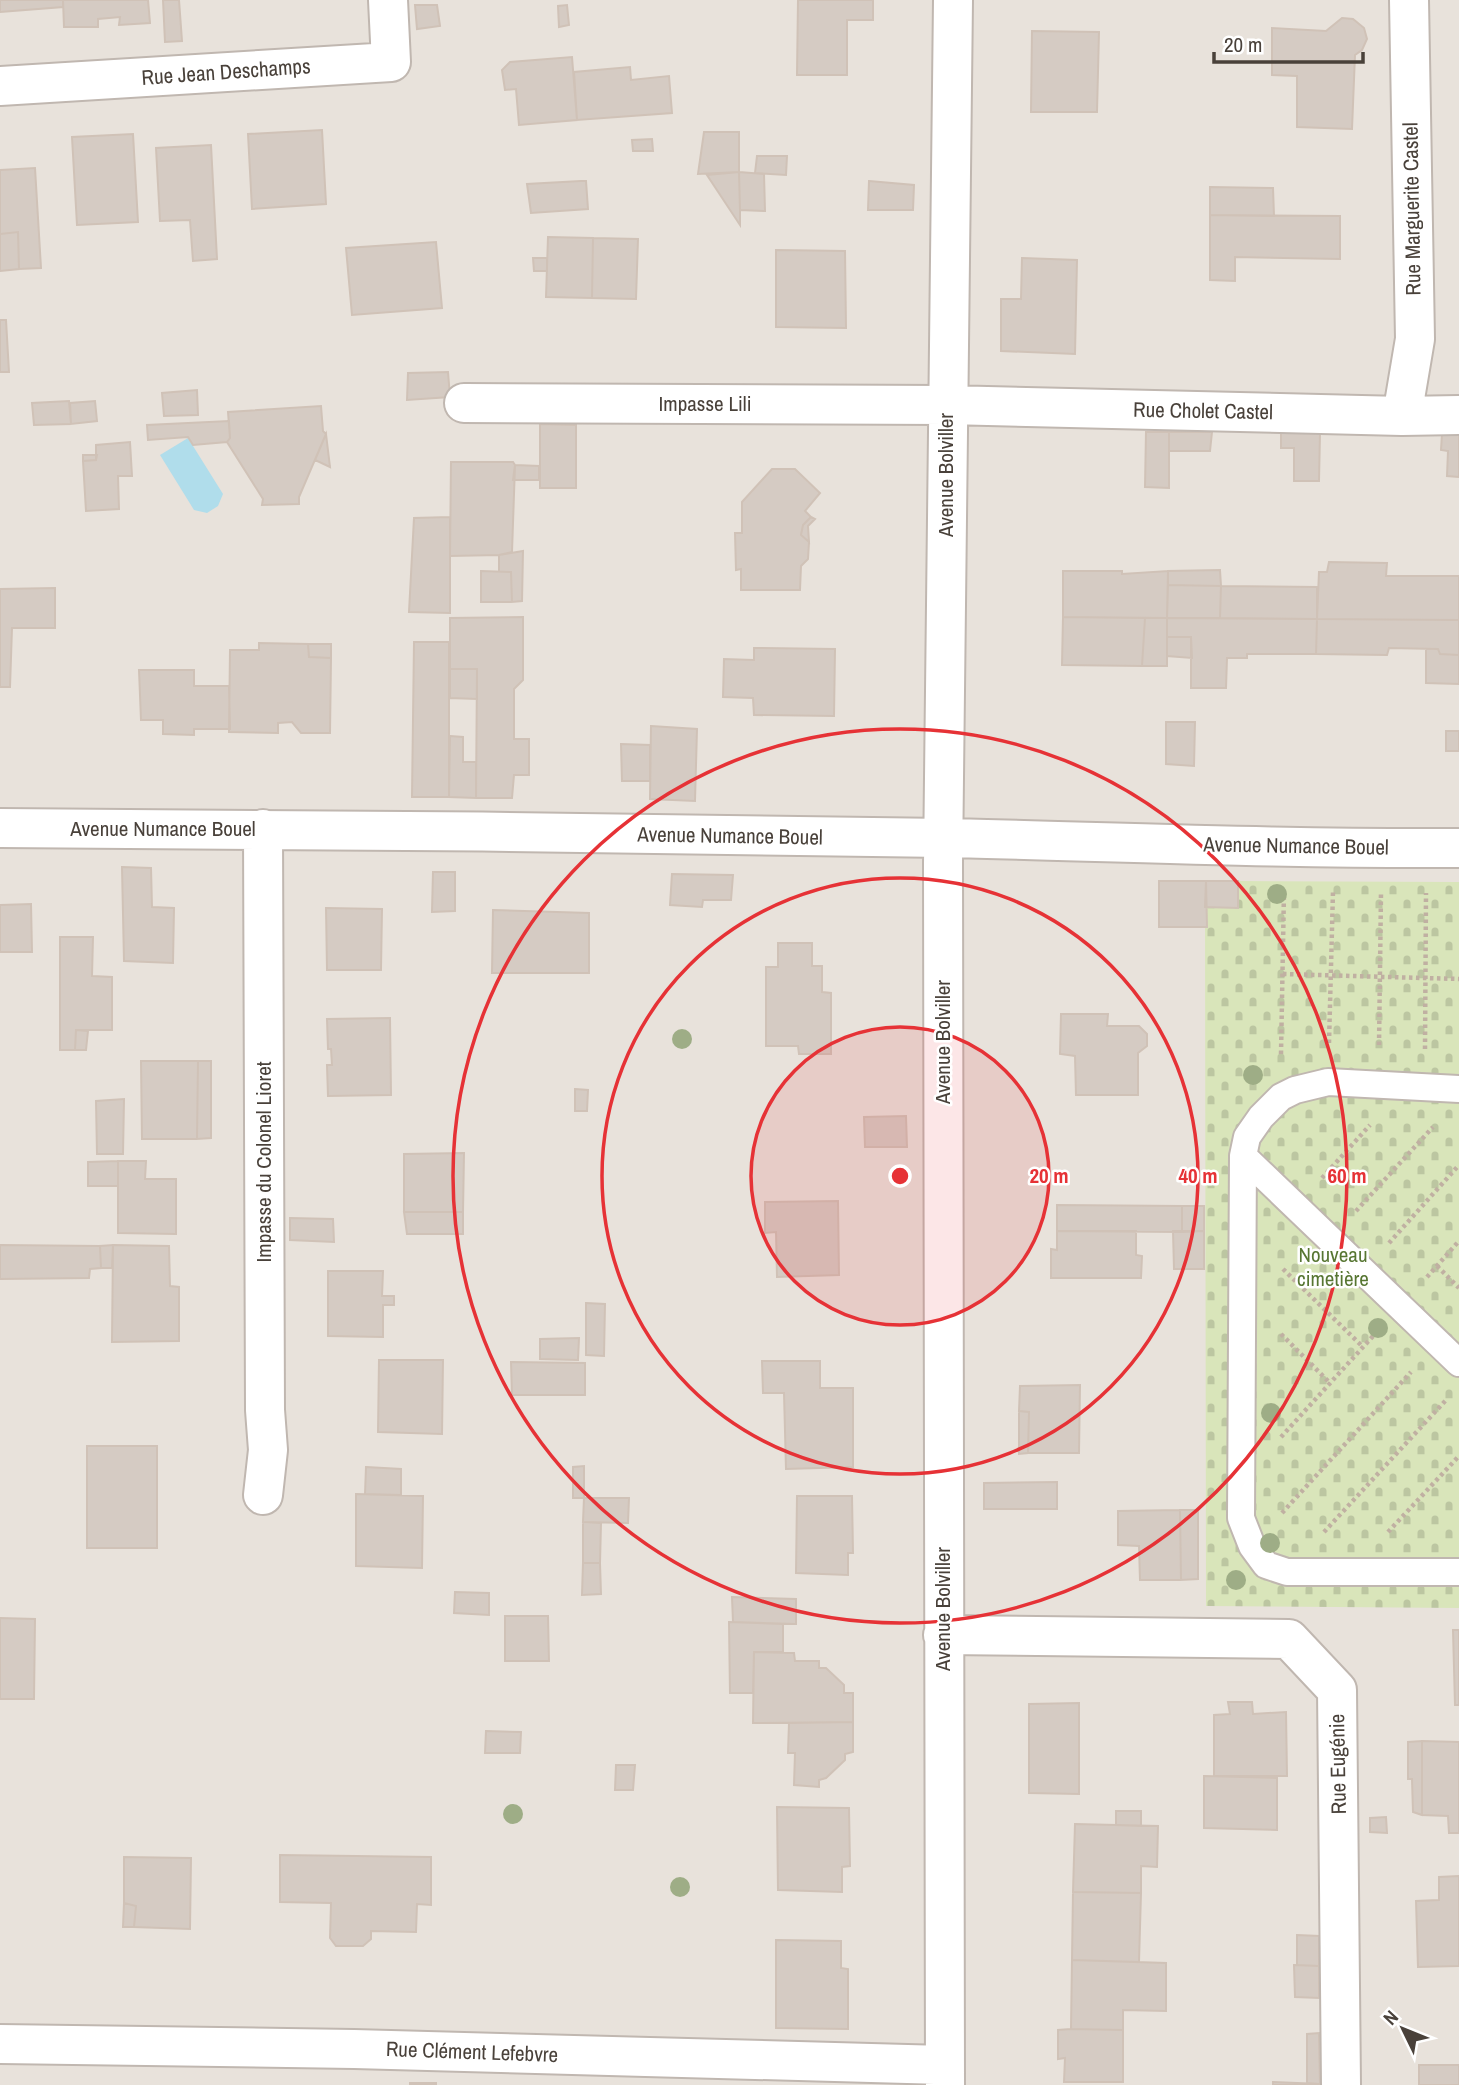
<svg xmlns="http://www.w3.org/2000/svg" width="1459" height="2085" font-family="'Archivo Narrow',sans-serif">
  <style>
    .residential { fill: #e8e2db }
    .cemetery { fill: url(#cemetery-stones) }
    .water { fill: #b0ddeb }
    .building { fill: #d5cbc3; stroke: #d0c2b7; stroke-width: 2 }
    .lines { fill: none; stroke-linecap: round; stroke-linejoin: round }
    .lane-casing { stroke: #c0b7b0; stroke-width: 30 }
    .street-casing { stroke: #c0b7b0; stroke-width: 42 }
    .path { stroke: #c0b0a2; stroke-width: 4.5; stroke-dasharray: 3.5 3.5; stroke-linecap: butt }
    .lane { stroke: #fff; stroke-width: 26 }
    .street { stroke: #fff; stroke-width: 38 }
    .tree { fill: #9ead86 }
    .ring { fill: none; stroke: #e63236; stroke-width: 3.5 }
    .labels { text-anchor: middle; stroke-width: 5; stroke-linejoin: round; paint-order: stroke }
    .street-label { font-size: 21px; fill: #49413a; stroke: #fff }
    .park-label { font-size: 21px; fill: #577632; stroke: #fff }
    .centre { fill: #e63236; stroke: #fff; stroke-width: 3.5 }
    .ring-label { font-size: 21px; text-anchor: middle; font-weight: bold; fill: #e63236; stroke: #fff; stroke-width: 5; stroke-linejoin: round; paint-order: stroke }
  </style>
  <defs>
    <pattern id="cemetery-stones" width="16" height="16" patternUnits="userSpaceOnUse" patternTransform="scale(1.75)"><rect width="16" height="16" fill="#d9e5ba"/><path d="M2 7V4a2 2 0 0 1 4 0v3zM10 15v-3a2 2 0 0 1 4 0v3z" fill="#bcc6a1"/></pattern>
  </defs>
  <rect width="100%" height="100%" fill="#f5f1ed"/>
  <path class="residential" d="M0 0H1459V2085H0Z"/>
  <path class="cemetery" d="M1238 881 1459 882V1608L1206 1606 1205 907 1238 908Z"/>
  <path class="water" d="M188 438 223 494 218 506 207 513 194 510 160 455Z"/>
  <path class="building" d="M0 0H63V7L0 12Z
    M63 0H148L150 23 119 25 120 17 98 19V27H64Z
    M163 0H179L182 41 165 42Z
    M798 0H873V20H847V75H797Z
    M415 5H437L440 26 417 29Z
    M567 5 569 25 559 27 558 6Z
    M1342 18 1353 19 1364 28 1367 39 1362 50 1355 55 1352 129 1297 127V76L1272 75V28L1326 31Z
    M1032 31 1099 32 1097 112H1031Z
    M572 57 577 120 519 125 516 89 505 90 502 70 510 62Z
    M630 67 631 80 669 76 672 113 577 120 574 72Z
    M322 130 326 204 252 209 248 134Z
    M704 132H739V172L698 174Z
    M133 134 138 222 77 225 72 137Z
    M652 139 653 151H633L632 140Z
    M211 145 217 259 193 261 190 220 160 221 156 148Z
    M757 156H787L786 175 755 173Z
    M35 168 41 268 19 269 18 232 0 234V170Z
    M739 172 740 210V225L707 175Z
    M739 172 764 174 765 211 740 210Z
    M581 181H586L588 209 531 213 527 184Z
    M869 181 914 185 913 210H868Z
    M1210 187 1273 188 1274 216 1210 215Z
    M1210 215 1340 216V259L1235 257V281L1210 280Z
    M18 232 19 269 0 271V234Z
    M548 237 593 238 592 298 546 297Z
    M593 238 638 239 636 299 592 298Z
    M436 242 442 308 352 315 346 248Z
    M776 250 845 251 846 328 776 327Z
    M533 258H547V271H534Z
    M1022 258 1077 260 1075 354 1001 351V299H1021Z
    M0 320H6L9 372H0Z
    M448 372 450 397 407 400 408 373Z
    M197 390 198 415 164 416 162 393Z
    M69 401 71 424 34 425 32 403Z
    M95 401 97 421 71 424 70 403Z
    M321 406 323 431 326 434 299 497V504L262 505 263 499 227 442 230 438 228 412Z
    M229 421 230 438 227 442 193 445 188 437 148 440 147 425Z
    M540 424 576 425V488H540Z
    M1146 432H1169V488L1145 487Z
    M1169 432H1212L1210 451H1169Z
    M1281 432 1320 433 1319 481H1294V448H1281Z
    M326 434 330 467 315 460Z
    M1442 434H1459V477L1447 476 1448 451 1441 450Z
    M130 442 132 476H118L119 509 86 511 83 461 96 460V445Z
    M83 455H97L96 460 83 461Z
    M451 462H513L515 465 512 552 499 555 450 556Z
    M515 465 539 466V480H513Z
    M772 469H795L820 493 805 511 811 517 803 525 801 535 809 542 808 559 801 566 800 590H741V569L736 570 735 533H742V502Z
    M450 517V613L409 612 414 518Z
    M811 517 815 519 808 526 809 542 801 535 803 525Z
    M523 551 522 601 512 602 511 572H499V555Z
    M1329 562 1387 563 1386 576H1459V620L1317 619 1319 572H1327Z
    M1220 570 1221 586 1168 585V571Z
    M481 571 511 572 512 602H481Z
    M1063 571H1122V574L1168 571 1167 618 1063 617Z
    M1168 585 1221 586 1220 618H1167Z
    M1221 586 1317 587V619L1220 618Z
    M55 588V628H12L10 687H0V589Z
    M523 617V680L514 689V739H529V775H514L512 798H476L477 669H450V618Z
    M1063 617 1145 618 1142 666 1062 665Z
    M1145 618H1167V666H1142Z
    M1167 618 1317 619 1316 654H1247V658H1227L1226 688H1191V637H1167Z
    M1317 619 1459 620V655L1440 654 1438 649 1389 648 1387 655 1316 654Z
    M1167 637H1191L1192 658 1167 656Z
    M414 642H449V797H412Z
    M259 643 308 644 309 657 331 658 330 733H301L292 722 278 723V733L229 732 230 650H259Z
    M308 644H331V658L309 657Z
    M754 648 835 649 834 716 754 715 753 698 723 697 724 659 754 660Z
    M1426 649H1438L1440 654 1459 655V684L1426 683Z
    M450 669H477V699L450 698Z
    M139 670H194V686H229L230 729H194V735L163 734V720H141Z
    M1166 722H1195L1194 766 1166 764Z
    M651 726 697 729 695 801 650 799Z
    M1446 731H1459V751H1446Z
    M450 736 463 737V762H476V798L449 797Z
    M621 744 650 745V781H622Z
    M122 867 151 868 152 907 174 908 173 963 124 961Z
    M433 872H455V911L432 912Z
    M672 874 733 875 731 900H703L702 907 670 905Z
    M1159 881H1206L1207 927H1159Z
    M1206 881H1238V908L1205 907Z
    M31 904 32 952H0V905Z
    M326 908 382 909 381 970H327Z
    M493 910 589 913V973H492Z
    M60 937H93L92 976 112 977V1030H76L75 1050H60Z
    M778 943H812V966H822V992L831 993V1054H799L798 1046H766V967H778Z
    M1061 1014H1108L1107 1026H1139L1147 1034V1046L1138 1053V1095H1076L1075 1056 1060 1054Z
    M390 1018 391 1095 328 1096 327 1065H332L331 1049H328L327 1019Z
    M76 1030 88 1031 86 1050H75Z
    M141 1061H198L197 1139H142Z
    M198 1061H211V1138L197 1139Z
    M575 1089 588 1090 587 1111H575Z
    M124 1099 123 1154H97L96 1101Z
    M906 1116 907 1147H865L864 1117Z
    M464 1153 463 1212H404V1154Z
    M118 1161H146L145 1179H176V1234L118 1233Z
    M118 1161V1186H88V1162Z
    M838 1201 839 1275 777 1277 776 1232 765 1233V1202Z
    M1057 1205 1182 1206V1232L1057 1231Z
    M1182 1206H1204V1231L1182 1232Z
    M404 1212H463V1234H407Z
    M290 1218 333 1219 334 1242 290 1240Z
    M1057 1231H1136V1255L1142 1256 1141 1278H1051V1249L1057 1250Z
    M1173 1231H1204V1269H1174Z
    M0 1245 100 1246 101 1268 90 1269 89 1278 0 1279Z
    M113 1245 169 1246 170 1286 179 1287V1341L112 1342Z
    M113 1245 112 1268H101L100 1246Z
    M328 1271H383L382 1296H394V1305H383V1337L328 1336Z
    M586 1303 605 1304 604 1356 586 1355Z
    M579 1338 578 1360 540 1359V1339Z
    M379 1360H443L442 1434 378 1432Z
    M762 1361H820V1388H853V1467L786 1469 784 1393H763Z
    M511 1362 585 1363V1395H512Z
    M1080 1385 1079 1453H1028L1029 1412 1019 1411 1020 1386Z
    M1019 1411 1029 1412 1028 1453 1019 1454Z
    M87 1446H157V1548H87Z
    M584 1466V1498H573V1467Z
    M366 1467 401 1469V1495L365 1494Z
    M1057 1482V1509H984V1483Z
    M356 1494 423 1496 422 1568 356 1566Z
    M797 1496H852L853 1553H848V1575L796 1573Z
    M584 1498H629L628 1523 583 1522Z
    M1180 1510 1181 1580H1140L1139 1546 1118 1545V1511Z
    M1180 1510H1198V1579L1181 1580Z
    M583 1522 601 1523 600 1563H583Z
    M583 1563H600L601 1594 582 1595Z
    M455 1592 489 1593V1615L454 1613Z
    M732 1597 796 1599V1624L733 1622Z
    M505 1616H548L549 1661H505Z
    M0 1618 35 1619 34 1699H0Z
    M729 1622 783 1624V1652H754L753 1693H730Z
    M1453 1630H1459V1705H1455Z
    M754 1652 794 1653 795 1661H819V1668H826L844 1685V1693H853V1722L753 1723Z
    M1228 1702H1252L1253 1714 1286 1712 1287 1776H1214V1715L1230 1714Z
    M1079 1703V1794L1029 1793V1704Z
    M853 1722V1752L845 1754V1760L826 1778 819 1780V1787L794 1785 795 1753H788L789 1723Z
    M486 1731 521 1732 520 1753H485Z
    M1422 1741V1815L1413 1812 1412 1779H1408V1742Z
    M1422 1741 1459 1742V1833H1449L1448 1816 1422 1815Z
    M616 1765H635L633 1790H615Z
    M1204 1776 1277 1778V1830L1204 1828Z
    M777 1807 849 1808 850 1866 842 1867V1892L778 1890Z
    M1116 1811H1141V1826L1116 1825Z
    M1386 1817 1387 1833 1370 1832V1818Z
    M1075 1824 1158 1826 1157 1867 1141 1866V1893L1073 1892Z
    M280 1855 431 1857V1905L417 1904 416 1932 371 1931V1939L363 1946H336L330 1938 331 1903 280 1902Z
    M124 1857 191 1858 190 1929 134 1927 136 1906 124 1903Z
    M1459 1876V1966L1418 1967 1416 1901 1439 1900V1877Z
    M1073 1892 1141 1893 1139 1962 1072 1960Z
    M124 1903 136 1906 134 1927H123Z
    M1297 1935 1319 1936V1966L1297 1965Z
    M776 1940 841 1941V1968L848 1969V2029L776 2028Z
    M1072 1960 1166 1963V2011L1123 2010V2030L1071 2029Z
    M1294 1965 1319 1966V1998L1295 1997Z
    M1071 2029 1123 2030V2082H1064L1065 2058 1058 2059V2030Z
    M1319 2033 1320 2084 1307 2083V2034Z
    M1419 2065H1459V2085H1419Z
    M1273 2082 1320 2084V2085H1273Z
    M410 2083H436V2085H410Z"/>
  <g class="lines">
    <g class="lane-casing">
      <path id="lane" d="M1459 1089 1328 1082 1295 1090 1281 1097 1261 1117 1247 1137 1243 1156 1241 1518 1252 1546 1266 1565 1287 1572H1459
        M1243 1156 1459 1363"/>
    </g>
    <g class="street-casing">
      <path id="street" d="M0 86 391 62 388 0
        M464 403 947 405 1402 416 1459 415
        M1402 416 1415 339 1409 0
        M0 828C315 830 631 832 946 838 1117 842 1288 849 1459 848
        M263 1495 268 1450 265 1410 263 829
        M943 1635 1289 1639 1337 1690 1341 2085
        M0 2044 354 2049 944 2065
        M945 2085 943 864 953 0"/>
    </g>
    <path class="path" d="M1283 974 1459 979
      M1329 1043 1333 891
      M1379 1045 1381 893
      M1425 1049 1426 893
      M1281 1054 1284 891
      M1322 1178 1370 1125
      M1356 1211 1433 1127
      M1389 1243 1459 1165
      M1437 1266 1459 1288
      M1283 1269 1363 1347
      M1427 1277 1459 1241
      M1281 1334 1330 1383
      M1281 1437 1374 1335
      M1282 1513 1411 1372
      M1324 1532 1447 1399
      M1388 1532 1459 1456"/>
    <use href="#lane" class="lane"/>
    <use href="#street" class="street"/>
  </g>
  <g class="tree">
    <circle cx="1277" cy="894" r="10"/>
    <circle cx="682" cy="1039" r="10"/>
    <circle cx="1253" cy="1075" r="10"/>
    <circle cx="1378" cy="1328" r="10"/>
    <circle cx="1271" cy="1413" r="10"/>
    <circle cx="1270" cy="1543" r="10"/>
    <circle cx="1236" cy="1580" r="10"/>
    <circle cx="513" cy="1814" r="10"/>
    <circle cx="680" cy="1887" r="10"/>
  </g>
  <circle cx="900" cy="1176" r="149" fill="#e63236" fill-opacity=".12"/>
  <g class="ring">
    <circle cx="900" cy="1176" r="149"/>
    <circle cx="900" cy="1176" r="298"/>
    <circle cx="900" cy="1176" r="447"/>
  </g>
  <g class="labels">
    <g class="street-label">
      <text transform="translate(226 72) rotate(-4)" y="7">Rue Jean Deschamps</text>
      <text transform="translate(1412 209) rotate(-91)" y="7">Rue Marguerite Castel</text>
      <text x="705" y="411">Impasse Lili</text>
      <text transform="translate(1203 411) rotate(1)" y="7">Rue Cholet Castel</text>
      <text transform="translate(946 475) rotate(-90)" y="7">Avenue Bolviller</text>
      <text x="163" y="836">Avenue Numance Bouel</text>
      <text transform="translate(730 836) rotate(1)" y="7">Avenue Numance Bouel</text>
      <text transform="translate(1296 846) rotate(1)" y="7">Avenue Numance Bouel</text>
      <text transform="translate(943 1042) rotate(-90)" y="7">Avenue Bolviller</text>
      <text transform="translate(264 1162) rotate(-90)" y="7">Impasse du Colonel Lioret</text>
      <text transform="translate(943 1609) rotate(-90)" y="7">Avenue Bolviller</text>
      <text transform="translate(1338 1764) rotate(-91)" y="7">Rue Eugénie</text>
      <text transform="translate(472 2052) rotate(2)" y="7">Rue Clément Lefebvre</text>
    </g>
    <g class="park-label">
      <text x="1333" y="1262">Nouveau<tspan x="1333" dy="24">cimetière</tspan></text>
    </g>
  </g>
  <circle cx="900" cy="1176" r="10" class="centre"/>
  <g class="ring-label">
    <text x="1049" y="1183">20 m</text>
    <text x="1198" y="1183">40 m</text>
    <text x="1347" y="1183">60 m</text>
  </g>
  <g transform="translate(1403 2029) rotate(313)" stroke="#ffffff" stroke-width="5" paint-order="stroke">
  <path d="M0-5L12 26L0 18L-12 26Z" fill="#49413a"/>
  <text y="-10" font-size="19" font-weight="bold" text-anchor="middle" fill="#49413a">N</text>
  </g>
  <path d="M1214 52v10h149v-10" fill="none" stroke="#49413a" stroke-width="3.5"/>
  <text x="1224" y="52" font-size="21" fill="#49413a" stroke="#ffffff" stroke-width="5" paint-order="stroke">20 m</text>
</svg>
